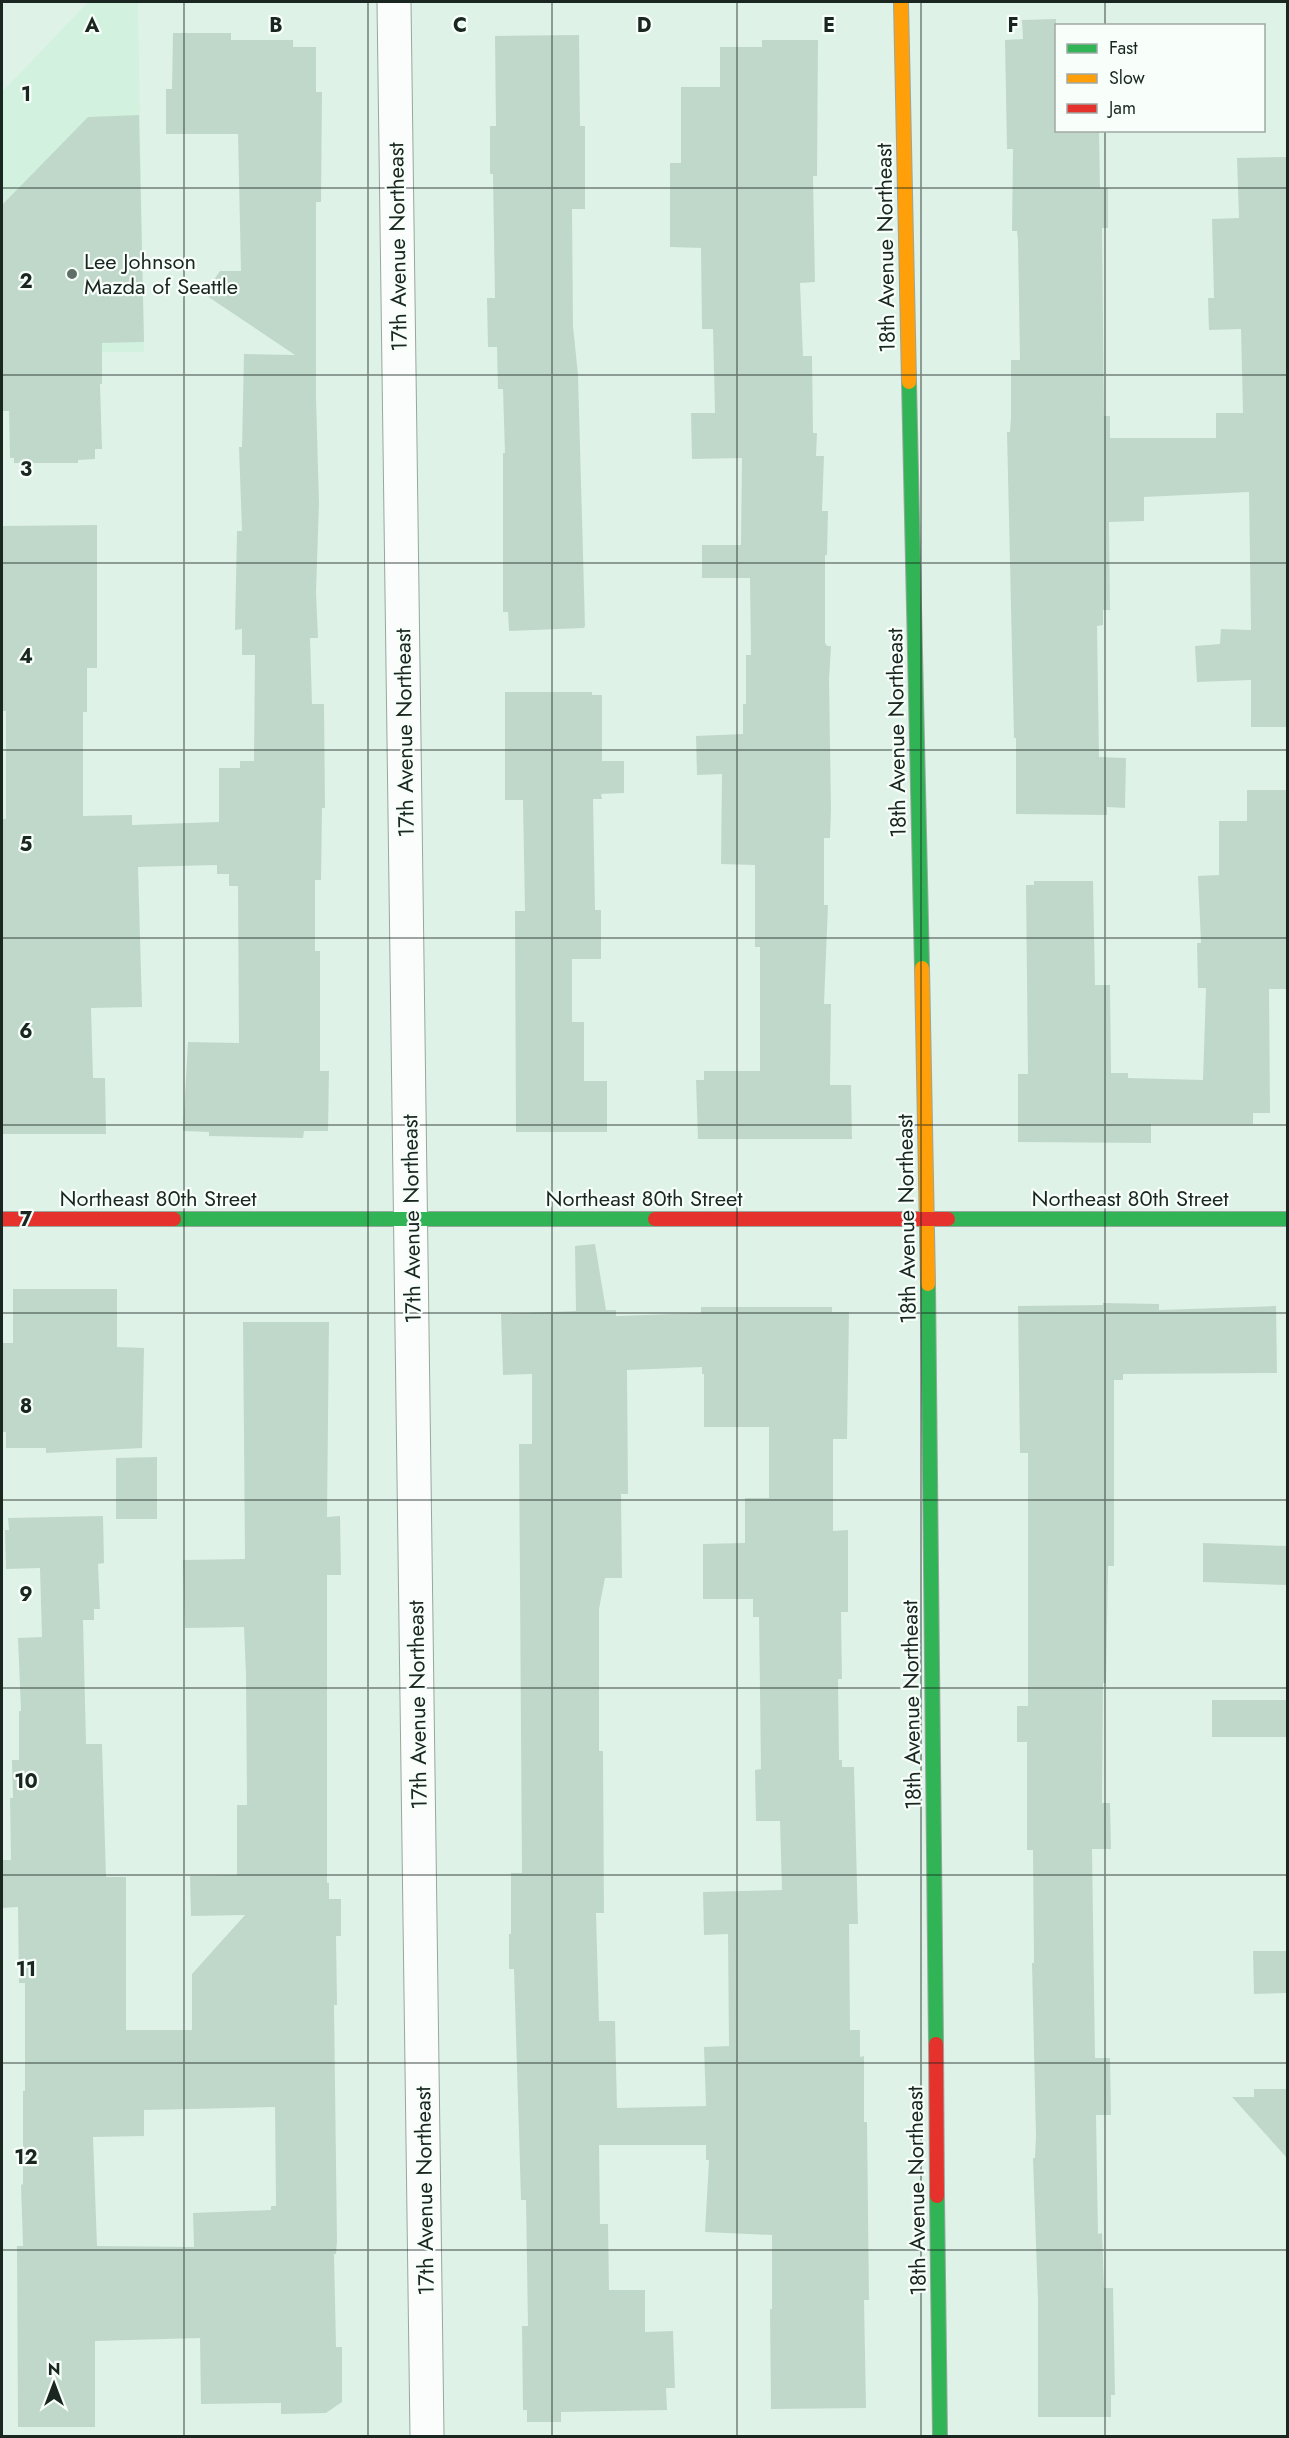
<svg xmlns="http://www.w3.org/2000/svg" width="1289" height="2438" font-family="Jost,sans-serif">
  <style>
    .built { fill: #d2f2df }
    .building { fill: #c0d8ca; fill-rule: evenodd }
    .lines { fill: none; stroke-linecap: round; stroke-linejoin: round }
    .street-casing { stroke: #98a79e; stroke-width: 35 }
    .fast-casing { stroke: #98a79e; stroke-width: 16 }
    .slow-casing { stroke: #98a79e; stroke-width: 16 }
    .jam-casing { stroke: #98a79e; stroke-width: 16 }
    .street { stroke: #fafdfb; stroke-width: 33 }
    .fast { stroke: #30b455; stroke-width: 14 }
    .slow { stroke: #ff9f0a; stroke-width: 14 }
    .jam { stroke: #e5322d; stroke-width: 14 }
    .grid { fill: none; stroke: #1a2720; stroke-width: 1.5; stroke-opacity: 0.55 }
    .poi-dot { fill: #5f6e66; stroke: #f8fffb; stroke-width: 2 }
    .labels { text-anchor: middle; stroke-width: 4.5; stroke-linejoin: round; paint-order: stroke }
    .street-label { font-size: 22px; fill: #1a2720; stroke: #f8fffb }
    .poi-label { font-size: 22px; fill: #1a2720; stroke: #f8fffb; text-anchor: start }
    .grid-label { font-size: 20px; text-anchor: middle; font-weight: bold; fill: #1a2720; stroke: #f8fffb; stroke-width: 4.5; stroke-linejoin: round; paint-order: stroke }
  </style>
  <rect width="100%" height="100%" fill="#dff2e7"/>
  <path class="built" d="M88 2H138L144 352H2V92Z"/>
  <path class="building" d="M1056 19V130H1099L1100 188H1108V228H1102L1104 416H1110V438H1216V413H1243L1241 329 1209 330 1208 298H1214L1212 219 1239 218 1237 158 1287 157V727H1251V680L1197 682 1195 646 1220 644 1221 629 1251 630 1249 492 1144 497V521L1109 522 1110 610H1103V625L1097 626 1099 757 1126 758 1125 808 1107 807V815L1016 814V738H1014L1007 432H1010L1011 417V360H1020L1018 241 1017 231H1012L1013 149H1007L1005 40 1023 39 1022 20Z
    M173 33H231V40H293V47H316V92H322L321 202H316V398L319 503 316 592 318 638H310L312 704H324L325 808H322L321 880H315V951H320V1071H329L328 1131H304L303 1138 209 1136V1132L183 1131 188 1042 239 1043 238 886H229V874H217V865L138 867 142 1007 91 1008 93 1078H105L106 1134H2V819H6V711H2V526L97 525V668H87V712H83V816L132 815V825L219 822V768H240V761H254L255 655H242V629L235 630 237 531H242L239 447H242L244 354 295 355 204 294 220 271H241L238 134H166V89H172Z
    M579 35 580 126H585V209H572L573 326 578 375 585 626 584 628 509 631 508 612H503V453H505L503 389H498L497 347H488L487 298H495L493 174H490V126H496L495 36Z
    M762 40H818L817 176H813L815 282 800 283 803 356H812L813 433H817L816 456H824L822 511H828L827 555H825V643L827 646H831L829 680 831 809 830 838H824V905H828L824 1004H831L830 1085H851L852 1139H698L696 1080H704V1071H760V947H755V865L721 864 722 774 697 775 696 736 743 734V704H746V655H751L750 578H702V545H741L742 458 692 459 691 413H715L713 329H702L701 248 670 247V163H681V87H720V47H762Z
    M139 115 144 342 102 343V384H100L102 449H95V459L78 460V463H14V458H10L9 411H2V205L88 117Z
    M505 692H592V695H602V761H624V793L601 794 602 799H593L595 910H601V959H572V1022H584V1081H607V1132H516L515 911H525L523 800H505Z
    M1247 790H1287V989H1269L1270 1113H1253V1124H1151V1143L1018 1142V1074H1028L1026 885H1034V881H1093L1095 985H1110L1111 1073H1128V1078L1203 1080 1206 988H1198L1197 943H1201L1198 876 1219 875V821H1247Z
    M595 1244 606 1310H616V1316L701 1313V1307H832V1312H849L847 1439H833V1531L848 1530V1612H841L842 1679H838L839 1760H842V1767H854L858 1924H849L850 2030H860V2057L864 2056V2122H867L869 2300H864L866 2408 771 2409 770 2309H772V2235L705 2232 709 2160H706V2145H599L600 2224H608L609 2290H645V2332L673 2331 675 2388H666L667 2410 561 2412V2422H527V2410H523L522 2326H528L526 2200H521L514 1969H509V1934H511V1873H522L519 1444H532V1374L503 1375 501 1314 576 1311 575 1246ZM702 1367V1374H704V1427H769V1498H745V1543L703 1544V1599H753V1617H759L761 1769 755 1770 756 1821H780L782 1890 703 1892 704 1935 728 1934 729 2046 704 2047 706 2106 617 2108 615 2021H599L596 1913H604L603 1751H599V1609L605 1578H622L621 1494H628L627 1370Z
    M13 1289H117V1347L144 1348 142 1448 46 1453V1448H6V1432H2V1343H13Z
    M1103 1303 1159 1304V1310L1276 1306 1277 1373 1123 1374V1380H1114V1566H1108L1106 1683H1103L1102 1803H1110L1111 1849H1092L1095 2058H1110L1111 2115H1096L1098 2234 1102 2233 1104 2288H1113L1115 2395H1111V2417H1038V2301L1033 2158H1035L1036 2136 1032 1963H1034L1033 1850H1027V1742H1017V1706H1028V1453H1020L1018 1306 1103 1305Z
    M243 1322H329L327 1517 340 1516 341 1575H327V1883H329V1899H341V1936H336L337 2005H334L337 2241 336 2254H334L336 2347H342V2402L326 2413 281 2414V2403L201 2404 200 2338 95 2341V2427H18L17 2246H23L21 2185 23 2184V2091H25V1983H19L18 1907 2 1908V1860H11L10 1798H13L12 1760H19V1711H21L18 1638 42 1637 40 1568 6 1569 5 1530H9L8 1518 103 1516 104 1563 98 1564 100 1609H94V1620H83L86 1744H102L106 1877H126V2030H192V1974L245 1915 191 1916 190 1876 237 1875V1805H247L246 1676 244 1627 185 1628 183 1560 245 1559ZM275 2107 276 2206H271V2210L193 2213 194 2247 97 2246 93 2137 144 2136V2110Z
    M157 1457V1519H116V1458Z
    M1203 1543 1287 1546V1585L1203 1582Z
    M1212 1700H1287V1737H1212Z
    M1253 1951H1287V1993L1254 1994Z
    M1254 2089H1287V2158L1232 2097H1254Z"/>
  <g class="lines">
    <g class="street-casing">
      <path id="street" d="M394 2 427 2436"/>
    </g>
    <g class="fast-casing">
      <path id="fast" d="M909 382 922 968
        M174 1219H655
        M948 1219H1288
        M928 1284 936 2044
        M937 2196 940 2436"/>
    </g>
    <g class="slow-casing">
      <path id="slow" d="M901 2 909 382
        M922 968 928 1284"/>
    </g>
    <g class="jam-casing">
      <path id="jam" d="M2 1219H174
        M655 1219H948
        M936 2044 937 2196"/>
    </g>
    <use href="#street" class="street"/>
    <use href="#fast" class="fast"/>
    <use href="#slow" class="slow"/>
    <use href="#jam" class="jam"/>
  </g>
  <path class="grid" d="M184 2V2436M368 2V2436M552 2V2436M737 2V2436M921 2V2436M1105 2V26M1105 130V2436M2 188H1288M2 375H1288M2 563H1288M2 750H1288M2 938H1288M2 1125H1288M2 1313H1288M2 1500H1288M2 1688H1288M2 1875H1288M2 2063H1288M2 2250H1288"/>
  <circle class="poi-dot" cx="72" cy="274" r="6"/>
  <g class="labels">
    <g class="street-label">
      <text transform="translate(397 247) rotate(-91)" y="8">17th Avenue Northeast</text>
      <text transform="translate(885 248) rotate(-91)" y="8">18th Avenue Northeast</text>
      <text transform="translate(404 733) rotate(-91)" y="8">17th Avenue Northeast</text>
      <text transform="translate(896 733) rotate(-91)" y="8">18th Avenue Northeast</text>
      <text x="158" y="1206">Northeast 80th Street</text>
      <text x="644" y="1206">Northeast 80th Street</text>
      <text x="1130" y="1206">Northeast 80th Street</text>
      <text transform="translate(411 1219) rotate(-91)" y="8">17th Avenue Northeast</text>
      <text transform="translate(906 1219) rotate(-91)" y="8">18th Avenue Northeast</text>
      <text transform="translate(417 1705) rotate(-91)" y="8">17th Avenue Northeast</text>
      <text transform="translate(911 1705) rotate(-91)" y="8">18th Avenue Northeast</text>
      <text transform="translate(424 2191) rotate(-91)" y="8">17th Avenue Northeast</text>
      <text transform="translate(916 2191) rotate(-91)" y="8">18th Avenue Northeast</text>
    </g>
    <g class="poi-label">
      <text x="84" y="269">Lee Johnson<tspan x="84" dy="25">Mazda of Seattle</tspan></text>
    </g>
  </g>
  <g class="grid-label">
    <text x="92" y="32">A</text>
    <text x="276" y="32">B</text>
    <text x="460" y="32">C</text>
    <text x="644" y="32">D</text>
    <text x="829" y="32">E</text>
    <text x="1013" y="32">F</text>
    <text x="26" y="101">1</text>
    <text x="26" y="288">2</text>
    <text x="26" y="476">3</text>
    <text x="26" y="663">4</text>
    <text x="26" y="851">5</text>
    <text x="26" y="1038">6</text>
    <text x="26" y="1226">7</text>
    <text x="26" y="1413">8</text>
    <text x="26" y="1601">9</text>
    <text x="26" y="1788">10</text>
    <text x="26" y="1976">11</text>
    <text x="26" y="2164">12</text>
  </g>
  <rect width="1289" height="2438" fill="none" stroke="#1a2720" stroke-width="6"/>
  <rect x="1055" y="24" width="210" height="108" fill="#f8fffb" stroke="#9fa9a3" stroke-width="1.5"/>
  <rect x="1067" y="44" width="30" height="9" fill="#30b455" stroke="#9fa9a3" stroke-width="1.5"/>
  <text x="1109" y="54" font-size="18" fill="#1a2720">Fast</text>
  <rect x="1067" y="74" width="30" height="9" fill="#ff9f0a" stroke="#9fa9a3" stroke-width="1.5"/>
  <text x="1109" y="84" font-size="18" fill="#1a2720">Slow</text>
  <rect x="1067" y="104" width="30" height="9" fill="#e5322d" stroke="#9fa9a3" stroke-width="1.5"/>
  <text x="1109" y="114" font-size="18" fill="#1a2720">Jam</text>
  <g transform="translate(54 2384)" stroke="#f8fffb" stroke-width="4.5" paint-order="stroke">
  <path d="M0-4.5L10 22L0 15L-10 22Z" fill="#1a2720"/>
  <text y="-9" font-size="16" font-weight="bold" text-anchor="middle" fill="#1a2720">N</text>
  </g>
</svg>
